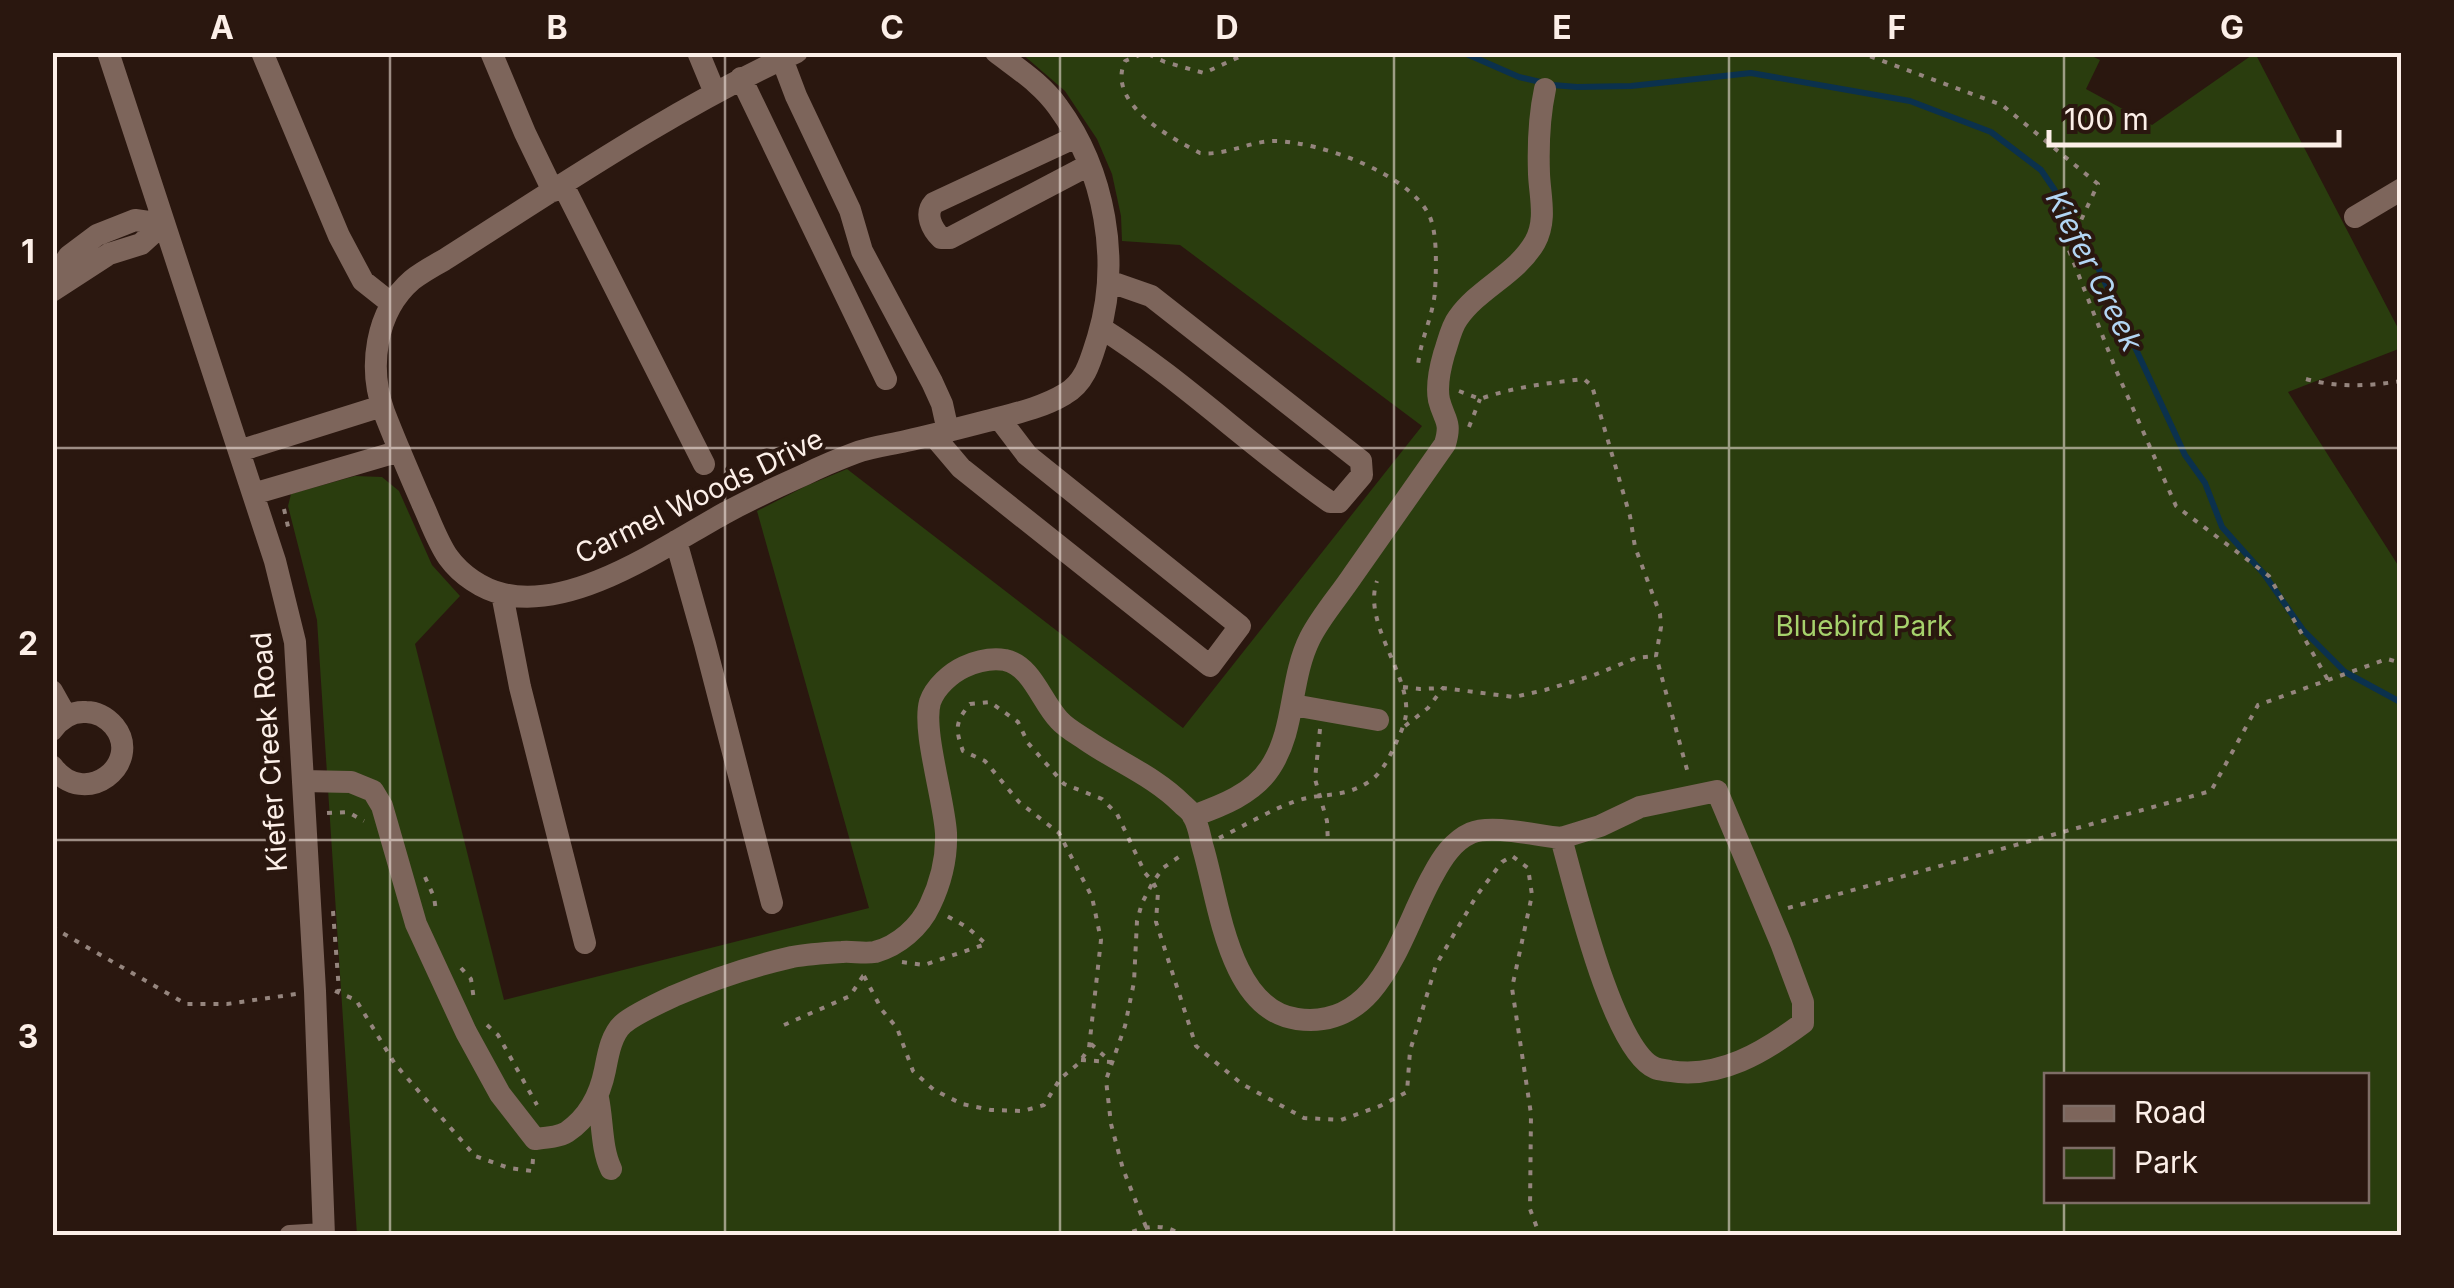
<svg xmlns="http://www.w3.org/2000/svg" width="2454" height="1288" font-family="Inter,sans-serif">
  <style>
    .green { fill: #2a3d0e; fill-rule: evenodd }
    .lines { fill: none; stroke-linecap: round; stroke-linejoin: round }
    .stream { stroke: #0b314d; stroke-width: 6 }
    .path { stroke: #95857e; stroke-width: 4; stroke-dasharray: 5 8; stroke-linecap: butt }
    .minor { stroke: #7d655b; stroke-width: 22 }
    .grid { fill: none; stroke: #fcefe8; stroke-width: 2.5; stroke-opacity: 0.55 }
    .labels { text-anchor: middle; stroke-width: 8; stroke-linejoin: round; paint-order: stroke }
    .street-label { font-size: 28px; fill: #fcefe8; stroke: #2a170f }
    .park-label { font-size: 28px; fill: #a6d26c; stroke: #2a170f }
    .water-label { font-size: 30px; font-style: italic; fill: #b2d5f3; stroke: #2a170f }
    .neatline { fill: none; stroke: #fcefe8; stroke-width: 4 }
    .grid-label { font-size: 32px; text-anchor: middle; font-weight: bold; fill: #fcefe8 }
  </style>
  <rect width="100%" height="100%" fill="#2a170f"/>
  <path class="green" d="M1021 53H2086L2100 60 2086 89 2152 125 2255 53 2401 334V348L2288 392 2401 570V1235H357L317 620 288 506 291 494 355 476 382 477 399 491 432 565 460 596 415 644 504 1000 869 908 757 511 806 486 847 469 1183 728 1422 426 1180 245 1122 241 1121 216 1112 174 1097 139 1065 91ZM2046 1076H2366V1200H2046Z"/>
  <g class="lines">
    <path class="stream" d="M1462 52 1519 77 1553 85 1577 87 1631 86 1751 73 1910 101 1991 132 2041 170 2054 189 2095 261 2185 455 2205 483 2222 527 2264 574 2303 630 2345 672 2402 703"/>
    <path class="path" d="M1250 52 1204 73 1165 62 1150 55 1142 54 1125 61C1106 103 1169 137 1200 153 1227 156 1249 141 1275 141 1320 142 1408 173 1429 215 1438 233 1436 271 1435 291 1433 317 1420 340 1418 366
      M1858 52 2002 105 2098 184 2068 248 2116 370 2176 506 2269 576 2328 680
      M2306 379C2339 388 2368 386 2402 381
      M1459 391 1480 399C1513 387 1549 383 1584 379L1592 386 1630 516 1635 547 1660 614 1661 627 1656 656 1689 777
      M1469 427 1480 399
      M284 509 289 531
      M1403 687 1420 689 1443 688 1514 697 1545 690 1594 675 1636 658 1656 656
      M1405 726 1428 708 1443 688
      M1320 729 1315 779 1327 821 1328 844
      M327 813 348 812 364 821
      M1219 838C1244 826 1270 810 1296 801 1324 792 1343 799 1370 781 1382 773 1390 756 1396 743 1400 734 1405 724 1406 714 1410 674 1362 623 1377 581
      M425 877 434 897 436 911
      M1788 908 2211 791 2258 705 2387 659 2402 663
      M333 911 339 991
      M52 927 186 1004H227L296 994
      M902 962 924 965 986 944 967 927 947 916
      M461 968 471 979 474 1000
      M864 976 882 1010 897 1028 913 1071 934 1090 962 1104 991 1110 1023 1111 1044 1105 1060 1079 1079 1063 1089 1048 1101 940 1092 897 1059 833 1019 802 985 761 963 751C955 729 955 722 970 704L990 702 1018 722 1028 743 1064 784 1102 799 1117 814 1145 873 1153 882 1158 892 1156 922 1196 1046 1242 1084 1304 1118 1341 1120 1380 1106 1407 1092 1410 1051 1436 965 1477 895 1502 862 1512 856 1528 868 1532 895 1512 988 1531 1114 1530 1209 1540 1236
      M335 991 356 1000 395 1064 475 1156 509 1168 532 1171 533 1159
      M487 1025 498 1035 537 1105
      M784 1025 850 996 863 976 866 975
      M1081 1060 1111 1062 1090 1043
      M1146 1227 1123 1169 1111 1124 1106 1080 1125 1026 1134 982 1137 921 1142 903 1153 882 1163 868 1183 854
      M1120 1236C1144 1227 1162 1221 1183 1236"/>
    <path class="minor" d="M108 52 275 561 295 642 315 991 324 1236
      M262 52 339 236 363 281 392 304
      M491 52 525 133 553 191
      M698 52 715 93
      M797 52C673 109 559 187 444 260 433 266 422 272 412 280 375 312 368 368 384 412 396 443 409 473 422 503 430 520 437 541 448 557 461 575 482 589 503 594 574 611 665 546 725 513 751 499 779 486 806 474 822 466 839 459 855 453 871 447 889 445 906 441 933 435 960 428 987 421 1013 414 1042 408 1065 394 1086 382 1091 359 1098 337 1121 261 1105 171 1058 107 1042 84 1018 69 996 52
      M782 59 796 96 850 210 862 251 932 382 942 404 948 431
      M741 78 886 379
      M1076 137 934 203C924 214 932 229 941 238H950L1089 165
      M563 185 704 464
      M2355 217 2402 189
      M52 281 69 256 97 235 135 220 163 224
      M52 291 109 254 141 244 163 224
      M1101 328C1182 379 1251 447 1330 502H1339L1362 475 1361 461 1151 296 1108 281
      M933 435 961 468 1210 666 1240 626 1027 455 999 418
      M239 451 382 406
      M253 494 400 451
      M676 541 705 644 772 903
      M502 594 520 687 585 943
      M52 691 66 716
      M1293 705 1378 720
      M52 730C60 719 71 711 86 712 97 712 106 717 114 726 144 763 85 811 52 766
      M303 781 351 782 373 791 382 806 416 924 466 1032 500 1094 535 1139C545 1138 559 1137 567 1132 589 1117 600 1095 605 1070 608 1055 611 1035 623 1024 633 1015 661 1002 674 996 711 980 753 966 792 957 808 954 825 953 842 952 852 951 864 954 875 952 898 946 920 927 930 905 941 882 947 859 946 833 944 799 922 730 930 702 935 687 951 673 964 667 977 661 992 658 1005 660 1032 666 1041 701 1059 720 1066 728 1077 734 1086 740 1118 762 1154 776 1182 804 1186 808 1191 811 1193 816 1199 825 1200 838 1203 848 1219 902 1229 1010 1297 1019 1381 1031 1400 933 1433 875 1442 858 1453 841 1471 833 1492 824 1537 836 1561 838 1574 884 1613 1051 1655 1068 1660 1070 1665 1070 1670 1071 1720 1079 1764 1052 1803 1023V1002L1781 943 1717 791 1640 807 1600 826 1561 838
      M1193 816C1221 806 1253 794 1270 768 1296 729 1289 680 1310 638 1321 616 1339 596 1353 575 1384 531 1414 488 1445 444 1452 421 1444 420 1439 400 1436 385 1440 368 1444 354 1448 343 1451 327 1458 318 1479 288 1517 274 1535 242 1547 220 1540 197 1539 174 1538 145 1539 117 1545 89
      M598 1098C603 1122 601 1148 611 1169
      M290 1236 324 1234"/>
  </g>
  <path class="grid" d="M390 52V1236M725 52V1236M1060 52V1236M1394 52V1236M1729 52V1236M2064 52V1076M52 448H2402M52 840H2402M2064 1200V1236"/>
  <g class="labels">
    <g class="street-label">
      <text transform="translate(699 496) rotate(-26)" y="10">Carmel Woods Drive</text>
      <text transform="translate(269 752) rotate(-94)" y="10">Kiefer Creek Road</text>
    </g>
    <g class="park-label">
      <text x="1864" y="636">Bluebird Park</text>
    </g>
    <g class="water-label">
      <text transform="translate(2094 271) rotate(63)" y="10">Kiefer Creek</text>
    </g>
  </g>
  <rect width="2454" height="1288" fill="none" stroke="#2a170f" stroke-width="110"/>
  <rect x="2044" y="1073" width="325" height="130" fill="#2a170f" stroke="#7e6d66" stroke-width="2.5"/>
  <rect x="2064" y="1106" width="50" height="15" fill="#7d655b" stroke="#7e6d66" stroke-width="2.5"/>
  <text x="2134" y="1123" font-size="30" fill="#fcefe8">Road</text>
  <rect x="2064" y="1148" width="50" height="30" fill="#2a3d0e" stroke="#7e6d66" stroke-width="2.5"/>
  <text x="2134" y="1173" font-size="30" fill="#fcefe8">Park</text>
  <path d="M2049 130v15h290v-15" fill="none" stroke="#fcefe8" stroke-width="5"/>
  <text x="2064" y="130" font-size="30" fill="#fcefe8" stroke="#2a170f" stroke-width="8" paint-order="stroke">100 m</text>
  <rect x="55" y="55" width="2344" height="1178" class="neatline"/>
  <g class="grid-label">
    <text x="222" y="39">A</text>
    <text x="557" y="39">B</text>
    <text x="892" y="39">C</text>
    <text x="1227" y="39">D</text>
    <text x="1562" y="39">E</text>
    <text x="1897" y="39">F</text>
    <text x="2232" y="39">G</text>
    <text x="28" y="263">1</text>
    <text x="28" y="655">2</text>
    <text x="28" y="1048">3</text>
  </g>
</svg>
